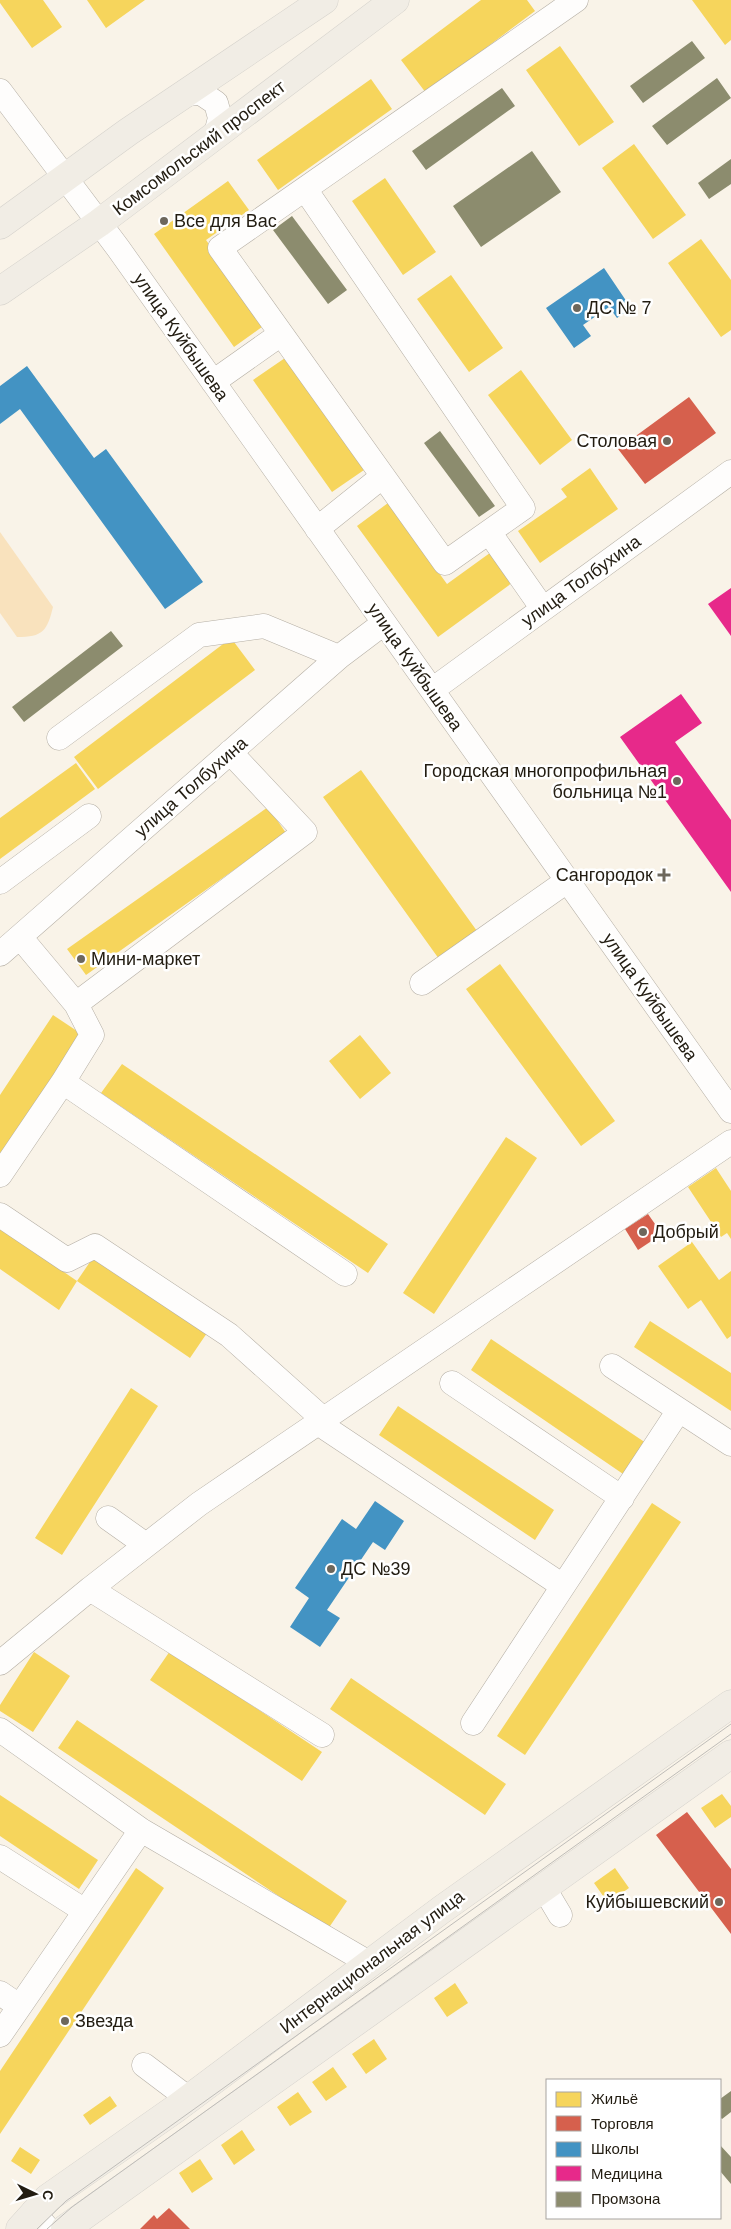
<svg xmlns="http://www.w3.org/2000/svg" width="731" height="2229" font-family="Arial,sans-serif">
  <style>
    .green { fill: #f9e2bd }
    .homes { fill: #f6d55c }
    .shops { fill: #d6604d }
    .schools { fill: #4393c3 }
    .health { fill: #e7298a }
    .industry { fill: #8c8c6e }
    .lines { fill: none; stroke-linecap: round; stroke-linejoin: round }
    .minor-casing { stroke: #b4aea4; stroke-width: 25 }
    .major-casing { stroke: #d5d2cc; stroke-width: 29 }
    .minor { stroke: #fefdfc; stroke-width: 24 }
    .major { stroke: #f1ede5; stroke-width: 28 }
    .tram { stroke: #bebcb8; stroke-width: 1 }
    .poi-dot { fill: #6d675c; stroke: #fff; stroke-width: 2 }
    .labels { text-anchor: middle; stroke-width: 5; stroke-linejoin: round; paint-order: stroke }
    .street-label { font-size: 18px; fill: #221c11; stroke: #fff }
    .poi-label { font-size: 18px; fill: #221c11; stroke: #fff; text-anchor: start }
  </style>
  <rect width="100%" height="100%" fill="#f9f3e8"/>
  <path class="green" d="M0 532 53 607C47 631 43 637 17 637L0 613Z"/>
  <path class="homes" d="M0 0H43L62 27 32 48 0 3Z
    M87 0H145L106 28Z
    M481 0H527L535 11 426 93 401 60Z
    M692 0H731V40L725 45Z
    M560 46 614 122 579 146 526 70Z
    M371 79 392 109 278 190 257 160Z
    M634 144 686 215 653 239 602 168Z
    M385 178 436 252 403 275 352 201Z
    M228 181 249 210 206 240 266 324 234 347 154 234Z
    M701 239 731 280V330L721 337 668 263Z
    M451 275 503 348 469 372 417 299Z
    M285 358 364 470 332 492 253 380Z
    M521 370 572 440 540 465 488 395Z
    M590 468 618 509 540 563 518 531 567 497 561 489Z
    M388 503 447 584 494 550 516 580 438 637 357 526Z
    M231 638 255 670 98 789 74 757Z
    M76 763 95 789 0 859V818Z
    M361 770 477 931 439 959 323 797Z
    M268 807 286 833 86 975 67 949Z
    M500 964 615 1121 581 1146 466 989Z
    M53 1015 83 1035 0 1159V1095Z
    M360 1035 391 1073 360 1099 329 1061Z
    M122 1064 388 1244 368 1273 101 1093Z
    M506 1137 537 1158 434 1314 403 1293Z
    M716 1168 731 1191V1239L727 1233 721 1237 688 1187Z
    M0 1228 77 1281 59 1310 0 1269Z
    M692 1242 719 1280 731 1271V1336L727 1339 701 1300 688 1309 658 1266Z
    M94 1256 207 1333 190 1358 77 1281Z
    M650 1321 731 1373V1411L634 1347Z
    M491 1339 646 1443 626 1476 471 1370Z
    M131 1388 158 1406 62 1555 35 1538Z
    M398 1406 554 1510 535 1540 379 1435Z
    M652 1503 681 1522 525 1755 497 1736Z
    M170 1651 322 1752 302 1781 150 1680Z
    M34 1652 70 1676 33 1732 0 1711V1705Z
    M351 1678 506 1784 485 1815 330 1709Z
    M77 1720 347 1901 328 1929 58 1748Z
    M722 1794 731 1806V1817L715 1828 701 1808Z
    M0 1795 98 1860 79 1889 0 1836Z
    M136 1868 164 1888 0 2134V2071Z
    M615 1868 629 1888 608 1903 594 1883Z
    M455 1983 468 2003 447 2017 434 1998Z
    M374 2039 387 2059 366 2074 352 2054Z
    M333 2067 347 2087 326 2101 312 2082Z
    M298 2092 312 2112 290 2126 277 2107Z
    M110 2096 117 2106 90 2125 83 2115Z
    M242 2130 255 2150 234 2165 221 2145Z
    M20 2147 40 2160 31 2174 11 2161Z
    M200 2159 213 2179 192 2193 179 2173Z"/>
  <path class="shops" d="M689 397 716 433 645 484 618 449Z
    M648 1214 662 1234 638 1250 625 1229Z
    M687 1812 731 1869V1934L656 1835Z
    M169 2208 190 2229H140L154 2215 157 2219Z"/>
  <path class="schools" d="M604 268 631 308 617 318 609 307 583 325 591 336 574 348 546 308Z
    M27 366 94 458 106 449 203 582 165 609 20 409 0 424V386Z
    M375 1501 404 1521 385 1550 373 1542 327 1610 340 1618 320 1647 290 1627 309 1598 295 1588 342 1519 356 1529Z"/>
  <path class="health" d="M731 588V636L708 604Z
    M681 694 702 723 675 742 731 820V892L620 737Z"/>
  <path class="industry" d="M692 41 705 58 643 103 630 86Z
    M717 78 731 98 667 145 652 126Z
    M502 88 515 106 426 170 412 151Z
    M532 151 561 192 481 247 453 206Z
    M731 159V184L709 199 698 183Z
    M292 216 347 290 328 304 273 230Z
    M440 431 495 506 479 517 424 443Z
    M111 631 123 646 24 722 12 707Z
    M731 2091V2112L722 2119 720 2117V2099Z
    M720 2145 731 2157V2184L720 2171Z"/>
  <g class="lines">
    <g class="minor-casing">
      <path id="minor" d="M0 91 118 248 731 1111
        M184 94 201 93 216 103 220 118 216 134
        M305 189 523 508 445 563 220 248 556 14 576 0
        M213 382 281 334
        M317 529 383 476
        M489 532 543 609
        M432 690 731 472
        M59 738 199 635 264 626 339 657
        M0 882 89 816
        M20 937 76 1004 305 832 230 752
        M0 954 339 657 384 623
        M422 983 567 881
        M63 1082 345 1274
        M0 1175 63 1082 92 1035 76 1004
        M0 1215 67 1260 95 1246 229 1335 323 1419
        M612 1366 731 1444
        M452 1383 622 1498
        M318 1423 563 1586
        M108 1518 146 1545
        M90 1589 322 1735
        M0 1663 90 1589 199 1504 731 1142
        M473 1723 679 1410
        M0 1730 141 1830 369 1963
        M0 1857 85 1911
        M544 1888 560 1915
        M0 1993 19 2006
        M0 2035 141 1830
        M144 2065 189 2099
        M33 2212 48 2229"/>
    </g>
    <g class="major-casing">
      <path id="major" d="M0 225 128 132 324 0
        M0 291 99 223 395 0
        M20 2229 48 2198 175 2109 441 1910 731 1704
        M65 2229 731 1754"/>
    </g>
    <use href="#minor" class="minor"/>
    <use href="#major" class="major"/>
    <path class="tram" d="M37 2229 66 2201 731 1724
      M47 2229 72 2207 731 1734"/>
  </g>
  <g class="poi-dot">
    <circle cx="164" cy="221" r="5"/>
    <circle cx="577" cy="308" r="5"/>
    <circle cx="667" cy="441" r="5"/>
    <circle cx="677" cy="781" r="5"/>
    <path d="M661.5 867.5h5v5h5v5h-5v5h-5v-5h-5v-5h5z"/>
    <circle cx="81" cy="959" r="5"/>
    <circle cx="643" cy="1232" r="5"/>
    <circle cx="331" cy="1569" r="5"/>
    <circle cx="719" cy="1902" r="5"/>
    <circle cx="65" cy="2021" r="5"/>
  </g>
  <g class="labels">
    <g class="street-label">
      <text transform="translate(199 148) rotate(-37)" y="6">Комсомольский проспект</text>
      <text transform="translate(181 337) rotate(55)" y="6">улица Куйбышева</text>
      <text transform="translate(581 581) rotate(-36)" y="6">улица Толбухина</text>
      <text transform="translate(415 667) rotate(55)" y="6">улица Куйбышева</text>
      <text transform="translate(191 787) rotate(-41)" y="6">улица Толбухина</text>
      <text transform="translate(650 997) rotate(55)" y="6">улица Куйбышева</text>
      <text transform="translate(372 1962) rotate(-37)" y="6">Интернациональная улица</text>
    </g>
    <g class="poi-label">
      <text x="174" y="227">Все для Вас</text>
      <text x="587" y="314">ДС № 7</text>
      <text x="657" y="447" text-anchor="end">Столовая</text>
      <text x="667" y="777" text-anchor="end">Городская многопрофильная<tspan x="667" dy="21">больница №1</tspan></text>
      <text x="653" y="881" text-anchor="end">Сангородок</text>
      <text x="91" y="965">Мини-маркет</text>
      <text x="653" y="1238">Добрый</text>
      <text x="341" y="1575">ДС №39</text>
      <text x="709" y="1908" text-anchor="end">Куйбышевский</text>
      <text x="75" y="2027">Звезда</text>
    </g>
  </g>
  <rect x="546" y="2079" width="175" height="140" fill="#ffffff" stroke="#a7a4a0"/>
  <rect x="556" y="2092" width="25" height="15" fill="#f6d55c" stroke="#a7a4a0"/>
  <text x="591" y="2104" font-size="15" fill="#221c11">Жильё</text>
  <rect x="556" y="2116" width="25" height="15" fill="#d6604d" stroke="#a7a4a0"/>
  <text x="591" y="2129" font-size="15" fill="#221c11">Торговля</text>
  <rect x="556" y="2142" width="25" height="15" fill="#4393c3" stroke="#a7a4a0"/>
  <text x="591" y="2154" font-size="15" fill="#221c11">Школы</text>
  <rect x="556" y="2166" width="25" height="15" fill="#e7298a" stroke="#a7a4a0"/>
  <text x="591" y="2179" font-size="15" fill="#221c11">Медицина</text>
  <rect x="556" y="2192" width="25" height="15" fill="#8c8c6e" stroke="#a7a4a0"/>
  <text x="591" y="2204" font-size="15" fill="#221c11">Промзона</text>
  <g transform="translate(35 2194) rotate(95)" stroke="#ffffff" stroke-width="4" paint-order="stroke">
  <path d="M0-4L9 19L0 12L-9 19Z" fill="#221c11"/>
  <text y="-8" font-size="14" font-weight="bold" text-anchor="middle" fill="#221c11">С</text>
  </g>
</svg>
